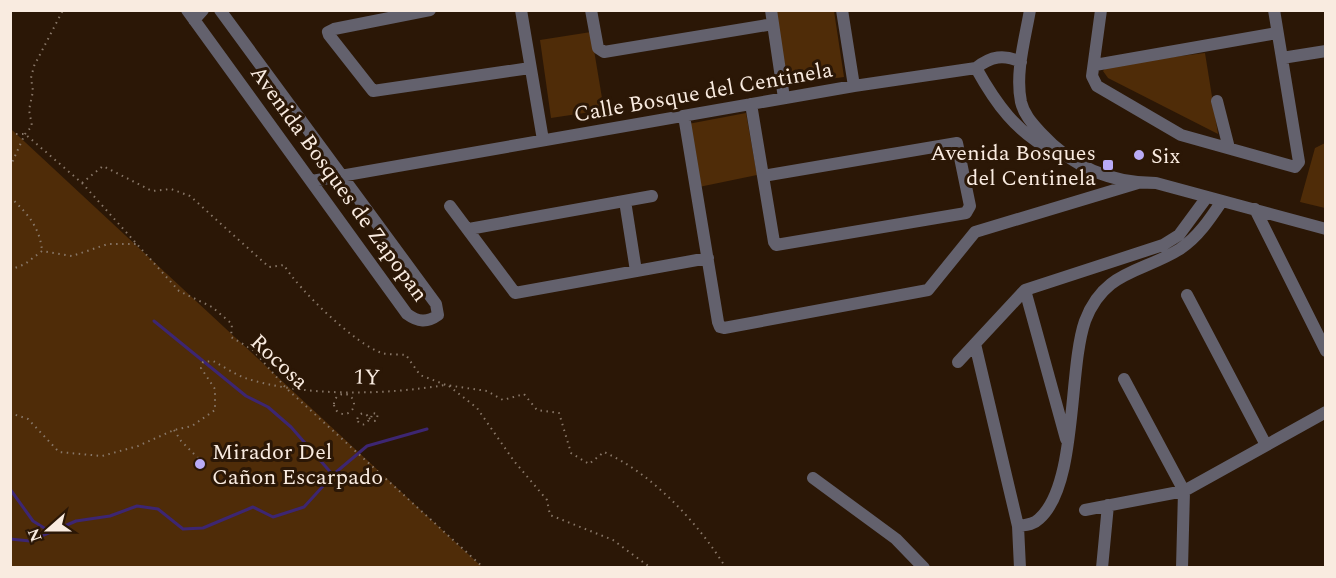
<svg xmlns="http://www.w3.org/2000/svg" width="1336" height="578" font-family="Spectral,serif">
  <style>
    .green { fill: #4f2c08 }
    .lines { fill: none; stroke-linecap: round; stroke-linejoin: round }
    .stream { stroke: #3d2672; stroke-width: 3 }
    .path { stroke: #887768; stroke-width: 2; stroke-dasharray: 1.5 4.5; stroke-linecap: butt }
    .minor { stroke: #63616d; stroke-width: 12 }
    .poi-dot { fill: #b9abf7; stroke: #2b1706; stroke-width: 2 }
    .labels { text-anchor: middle; stroke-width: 6; stroke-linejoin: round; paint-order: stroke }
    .street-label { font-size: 22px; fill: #f9ebe0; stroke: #2b1706 }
    .poi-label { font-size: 22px; fill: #f9ebe0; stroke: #2b1706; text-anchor: start }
  </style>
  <rect width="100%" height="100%" fill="#2b1706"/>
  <path class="green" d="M774 11H834L844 77 784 85Z
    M591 32 604 110 551 118 540 40Z
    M1205 53 1218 134 1108 78 1103 71 1108 65Z
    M746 113 757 175 699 187 688 124Z
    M11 129 482 567H11Z
    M1325 143V208L1300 202 1315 148Z"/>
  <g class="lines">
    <path class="stream" d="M154 321 246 396 268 407 291 427 333 475
      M10 489 33 521 49 531
      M10 539 30 541 76 521 110 516 137 506 158 509 183 529 203 528 253 507 273 517 304 507 335 473 367 446 427 429"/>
    <path class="path" d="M10 134H25L82 183 179 291 212 307 232 324 231 337 253 350 286 388 484 568
      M10 167 25 134 32 126 29 110 33 91 31 78 34 66 63 10
      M82 183 103 166 152 191 171 189 190 196 269 267 284 265C298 289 356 345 382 353 389 355 399 354 406 355L420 375 446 385 487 391 503 400 524 394 537 410 559 413 571 453 589 464 604 452C653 474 698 523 726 568
      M10 197C27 213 40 227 42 251
      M10 270 25 264 42 251 72 256 108 244H136
      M449 386 477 408 514 461 547 500 550 515 613 540 651 568
      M334 404a10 10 0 1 1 20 0a10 10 0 1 1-20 0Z
      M10 413 28 419 59 452 102 456 138 446 174 430 192 426 215 410V389L201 368 203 362 213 361C223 366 234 374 245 378 303 397 385 395 445 385
      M357.5 419a5.5 5.5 0 1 1 11 0a5.5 5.5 0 1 1-11 0Z
      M369 418C371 420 373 421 376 421L378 414 372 413 371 419
      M174 430 181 441 199 459"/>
    <path class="minor" d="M187 10 407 314C418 322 427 323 438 315L436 304 220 10
      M430 10 334 29 328 32 329 35 373 91 530 68
      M521 10 543 140
      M591 10 598 48 604 52 773 24
      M771 10 784 98
      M842 10 854 86
      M1030 10C1025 39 1015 73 1021 102 1024 115 1033 124 1041 133 1072 167 1110 183 1156 183L1326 229
      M1101 10 1092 76 1097 86 1181 135 1295 167 1299 162 1274 10
      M194 20 203 10
      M1282 58 1326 51
      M1095 65 1277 33
      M976 68C996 104 1016 132 1053 151
      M976 68C991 56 1004 54 1021 62
      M1217 101 1229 148
      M751 104 774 242 776 245 966 213 970 206 957 143 763 176
      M684 116 718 322 720 327 724 328 928 290 975 232 1138 183
      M312 181 854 86 976 68
      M625 201 636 271
      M450 206 515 293 708 258
      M1255 209 1326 351
      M469 229 652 196
      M1025 290 1066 439
      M1187 295 1266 445
      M975 344 1018 526 1020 568
      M958 362 1025 290 1163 245 1179 235 1207 197
      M1124 379 1184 491 1182 568
      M813 478 896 539 924 568
      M1085 510 1184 491 1326 412
      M1018 526C1025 525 1033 525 1039 519 1078 485 1068 370 1085 321 1104 270 1142 273 1180 249 1198 237 1210 219 1222 201
      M1102 568 1108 505"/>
  </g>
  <g class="poi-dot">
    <circle cx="1139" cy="155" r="6"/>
    <rect x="1102" y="159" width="12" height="12" rx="3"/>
    <circle cx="200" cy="464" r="6"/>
  </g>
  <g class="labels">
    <g class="street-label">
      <text transform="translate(703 91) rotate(-10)" y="8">Calle Bosque del Centinela</text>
      <text transform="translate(340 183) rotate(54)" y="8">Avenida Bosques de Zapopan</text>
      <text transform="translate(280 361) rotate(43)" y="8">Rocosa</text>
      <text transform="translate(367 376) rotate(2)" y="8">1Y</text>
    </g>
    <g class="poi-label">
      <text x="1096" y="160" text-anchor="end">Avenida Bosques<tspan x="1096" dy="25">del Centinela</tspan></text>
      <text x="1151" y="163">Six</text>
      <text x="212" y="459">Mirador Del<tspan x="212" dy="25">Cañon Escarpado</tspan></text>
    </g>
  </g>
  <rect width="1336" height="578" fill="none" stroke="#f9ebe0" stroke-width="24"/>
  <g transform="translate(48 530) rotate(249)" stroke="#2b1706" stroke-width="4.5" paint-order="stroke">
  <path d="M0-4.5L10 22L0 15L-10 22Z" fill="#f9ebe0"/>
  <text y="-9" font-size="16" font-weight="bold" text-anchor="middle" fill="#f9ebe0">N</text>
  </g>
</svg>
